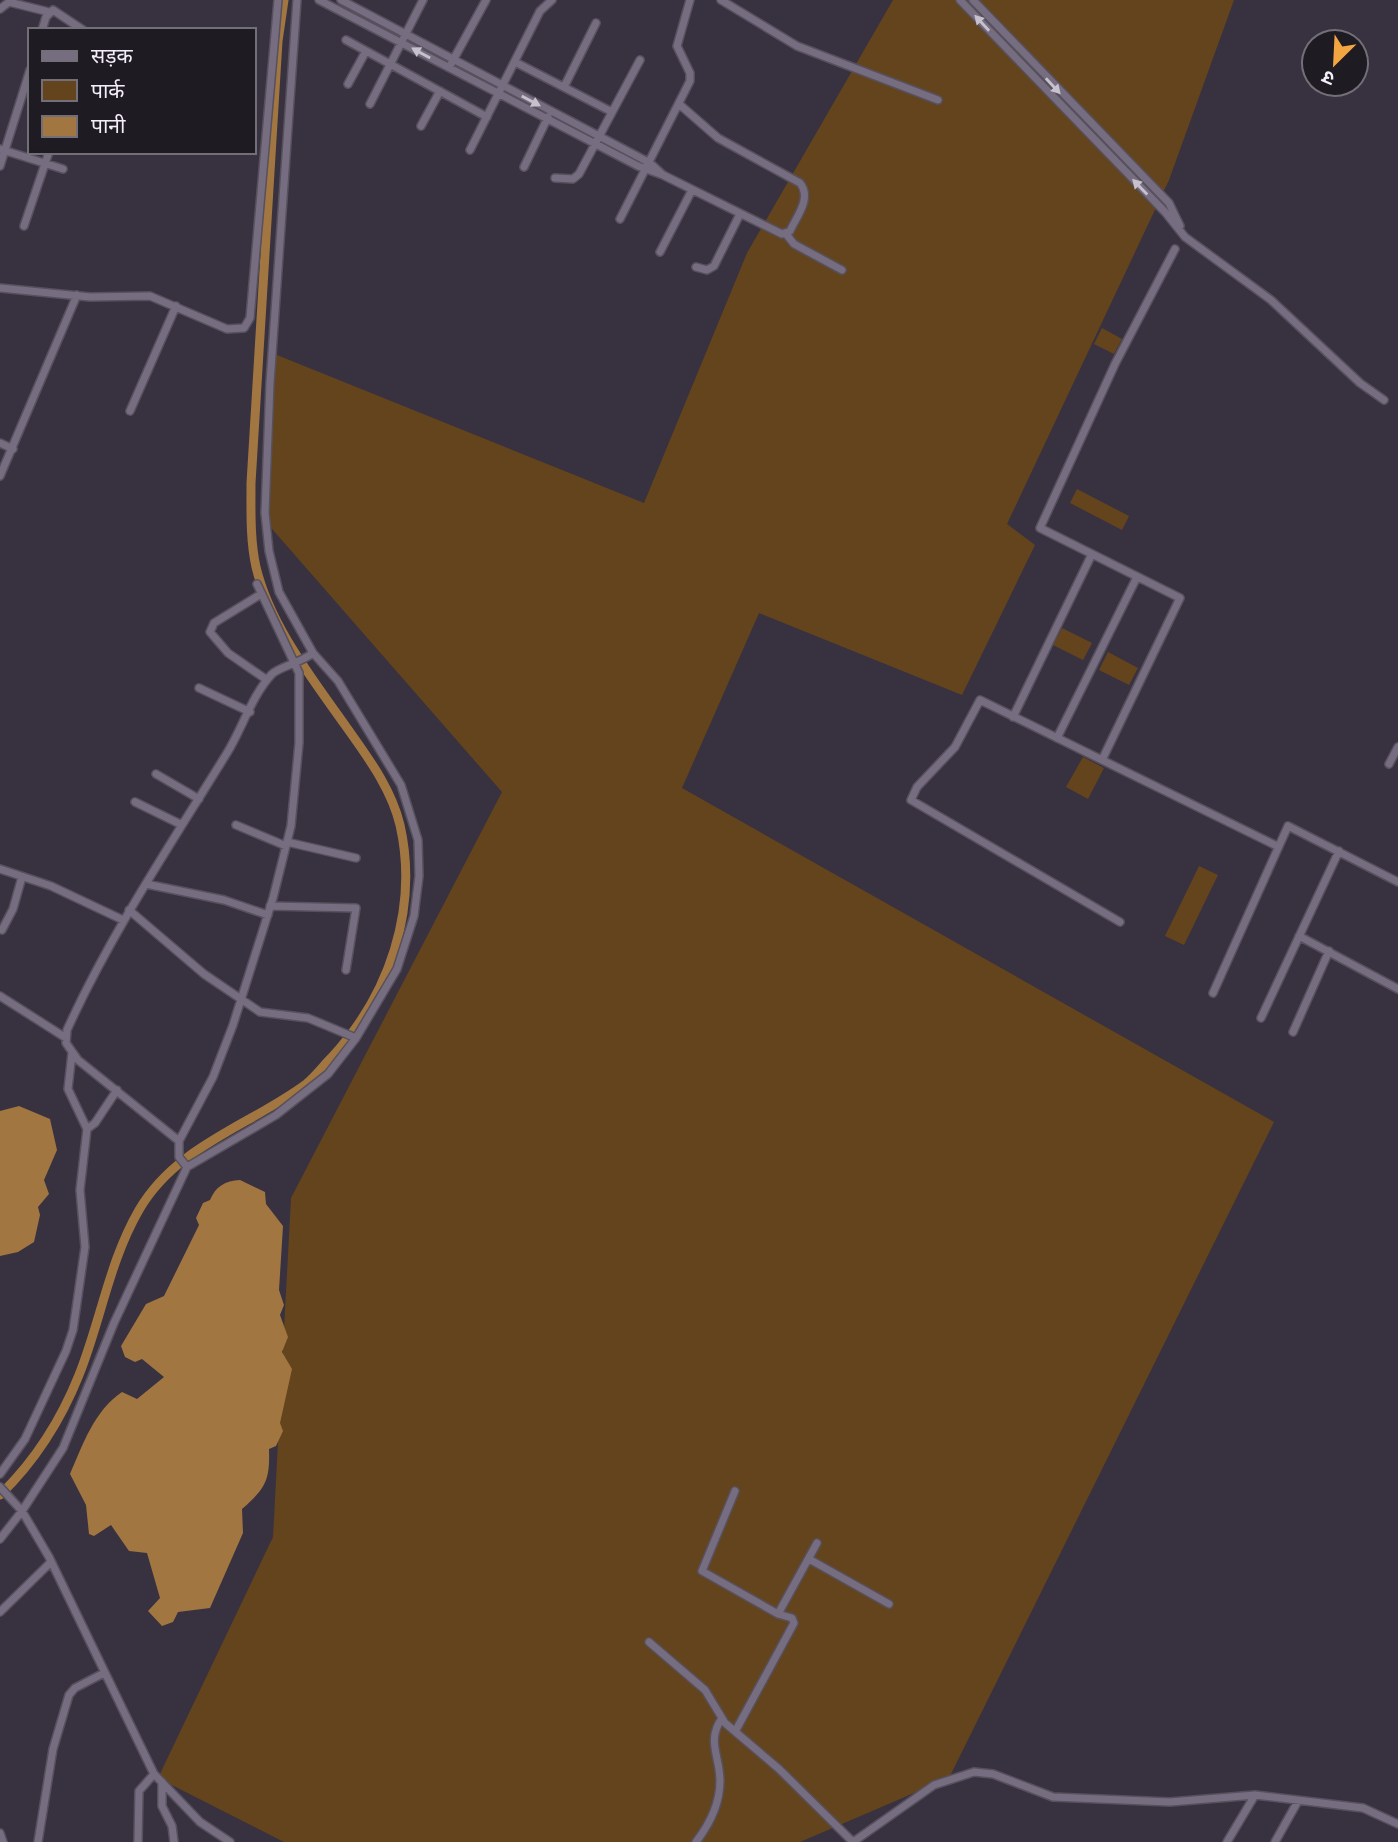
<svg xmlns="http://www.w3.org/2000/svg" width="1398" height="1842" font-family="'Open Sans','Noto Sans Devanagari',sans-serif">
  <style>
    .green { fill: #64441c }
    .water { fill: #a27640 }
    .lines { fill: none; stroke-linecap: round; stroke-linejoin: round }
    .canal { stroke: #a27640; stroke-width: 9 }
    .street-casing { stroke: #57505d; stroke-width: 10 }
    .street { stroke: #766e80; stroke-width: 7 }
    .oneway { fill: #c7c1ce }
  </style>
  <rect width="100%" height="100%" fill="#383140"/>
  <path class="green" d="M893 0H1234L1169 180 1007 524 1035 545 962 695 759 613 682 788 1274 1122 949 1778 800 1842H284L158 1778 273 1537 291 1198 502 792 266 522 272 353 644 503 747 253Z
    M1102 328 1122 339 1114 354 1094 344Z
    M1077 489 1129 516 1122 530 1070 503Z
    M1062 628 1092 643 1083 660 1053 645Z
    M1108 652 1138 668 1129 685 1099 670Z
    M1083 757 1104 768 1088 799 1066 787Z
    M1199 866 1218 875 1184 945 1165 936Z"/>
  <path class="water" d="M19 1106 50 1119 57 1150 44 1180 49 1194 38 1207 40 1215 34 1242 18 1252 0 1256V1111Z
    M240 1180 265 1192 266 1204 283 1226 279 1290 284 1305 280 1315 288 1337 282 1352 292 1369 280 1423 283 1431 276 1446 269 1449C270 1480 266 1488 242 1509L243 1533 210 1608 178 1612 173 1622 162 1626 148 1611 160 1598 147 1553 129 1551 111 1525 94 1536 89 1534 86 1505 70 1474C83 1444 94 1411 122 1392L137 1399 164 1377 142 1359 135 1362 125 1357 121 1346 146 1304 164 1296 199 1225 196 1218 203 1203 210 1200C216 1186 225 1181 240 1180Z"/>
  <g class="lines">
    <path class="canal" d="M0 1495C35 1461 61 1420 79 1375 101 1320 109 1262 139 1210 176 1146 249 1126 306 1084 315 1077 323 1066 331 1058 389 996 419 909 400 825 391 787 366 755 345 725 311 677 270 625 256 567 250 540 251 511 251 483L278 41 284 0"/>
    <g class="street-casing">
      <path id="street" d="M319 0 638 166 663 175 650 163 341 0
        M721 0 797 46 938 100
        M960 0 1165 212 1185 237 1271 300 1360 383 1384 400
        M973 0 1169 203 1180 226
        M0 9 9 2 49 12
        M42 30 46 17 53 10 83 30
        M346 40 487 117
        M515 62 612 112
        M451 64 486 0
        M348 84 366 51
        M564 87 596 23
        M370 104 423 0
        M421 126 440 91
        M0 149 63 169
        M470 150 540 11 552 0
        M0 166 30 70
        M524 167 548 117
        M663 175 782 234 790 231C797 216 812 198 800 183L718 138 679 104
        M555 178 573 179 579 174 640 60
        M620 219 690 81V73L677 46 690 0
        M24 226 49 152
        M786 234 794 244 842 270
        M660 252 692 190
        M696 267 707 270 714 266 740 214
        M0 288 90 297 150 296 227 329 244 328 250 318 278 0
        M130 411 176 306
        M0 443 13 449
        M0 476 77 295
        M261 594 214 623 210 632 228 653 267 680
        M199 688 250 712
        M1013 717 1092 554
        M1057 738 1137 577
        M1102 760 1180 598 1040 528 1115 364 1175 249
        M1389 764 1398 747
        M156 774 199 799
        M135 802 182 825
        M236 825 286 846
        M287 842 356 858
        M0 869 51 886 123 920
        M146 884 224 900 268 915
        M270 906 356 908 346 970
        M129 910 204 974 260 1012 308 1018 356 1038
        M1120 922 911 800 917 787 955 747 980 700 1277 846
        M2 930 13 909 22 877
        M1299 936 1398 989
        M1213 993 1288 826 1398 882
        M0 996 66 1038
        M1261 1018 1339 851
        M1293 1032 1329 951
        M87 1129 95 1123 117 1090
        M179 1141 78 1060 66 1043 67 1030C111 933 171 844 227 753 242 729 252 695 272 674 279 667 300 663 313 653
        M187 1167 179 1157V1141L213 1077 233 1025 273 898 291 826 299 743V673L257 584
        M0 1474 25 1439 66 1351 73 1330 85 1247 80 1190 87 1129 68 1089 72 1053
        M0 1487 22 1511 49 1557 154 1774 200 1822 230 1842
        M735 1491 702 1571 778 1614 792 1618 794 1623 736 1730
        M0 1539 22 1511 63 1448 114 1323 187 1167 276 1115 328 1074 356 1038 397 969 414 916 419 876 418 840 401 785 338 681 313 653 279 592 269 551 265 513 270 383 297 0
        M809 1559 889 1604
        M0 1612 51 1562
        M778 1614 817 1543
        M649 1642 705 1690 725 1723 779 1769 853 1842
        M162 1782V1806L172 1826 174 1842
        M0 1833 3 1842
        M38 1842 53 1749 69 1695 75 1688 104 1673
        M138 1842 139 1791 154 1774
        M696 1842C709 1825 720 1803 720 1781 720 1756 706 1741 722 1718
        M853 1842 934 1785 974 1772 993 1774 1053 1797 1170 1802 1255 1795 1363 1808 1398 1824
        M1227 1842 1255 1795
        M1275 1842 1298 1801"/>
    </g>
    <use href="#street" class="street"/>
  </g>
  <defs><path id="oneway-solid" d="M-6-.8H1V-3.2L6.5 0L1 3.2V.8H-6Z" transform="scale(1.75)"/></defs>
  <g class="oneway">
    <use href="#oneway-solid" transform="translate(982 23) rotate(-133)"/>
    <use href="#oneway-solid" transform="translate(421 53) rotate(-151)"/>
    <use href="#oneway-solid" transform="translate(1053 86) rotate(47)"/>
    <use href="#oneway-solid" transform="translate(531 101) rotate(28)"/>
    <use href="#oneway-solid" transform="translate(1140 187) rotate(-134)"/>
  </g>
  <rect x="28" y="28" width="228" height="126" fill="#1e1b22" stroke="#736f78" stroke-width="2"/>
  <rect x="42" y="51" width="35" height="10" fill="#766e80" stroke="#736f78" stroke-width="2"/>
  <text x="91" y="63" font-size="21" fill="#f3eef8">सड़क</text>
  <rect x="42" y="80" width="35" height="21" fill="#64441c" stroke="#736f78" stroke-width="2"/>
  <text x="91" y="98" font-size="21" fill="#f3eef8">पार्क</text>
  <rect x="42" y="116" width="35" height="21" fill="#a27640" stroke="#736f78" stroke-width="2"/>
  <text x="91" y="133" font-size="21" fill="#f3eef8">पानी</text>
  <g transform="translate(1335 63) rotate(204)"><circle r="33" fill="#1e1b22" stroke="#736f78" stroke-width="2"/>
  <path d="M0-5L12 26L0 18L-12 26Z" fill="#f2a541"/>
  <text y="-10" font-size="19" font-weight="bold" text-anchor="middle" fill="#f3eef8">उ</text>
  </g>
</svg>
